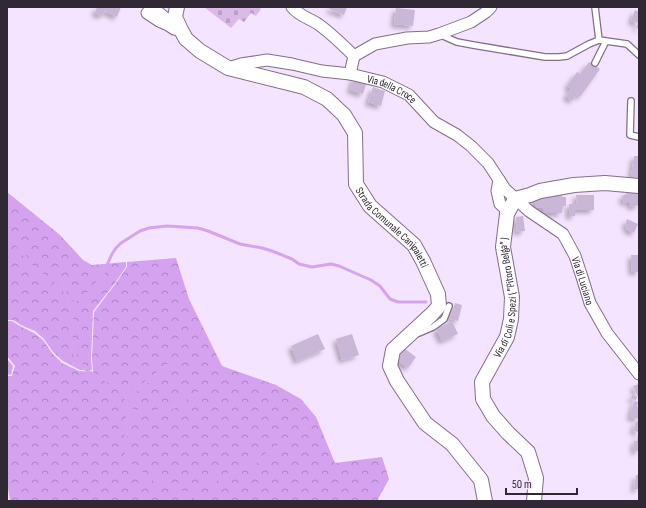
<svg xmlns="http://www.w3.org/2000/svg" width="646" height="508" font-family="'Sofia Sans Condensed',sans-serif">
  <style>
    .forest { fill: url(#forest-crowns) }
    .cemetery { fill: url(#cemetery-stones) }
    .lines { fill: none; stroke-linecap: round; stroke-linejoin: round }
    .stream { stroke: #d6a3f0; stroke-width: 3 }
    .building { fill: #cab6d6; filter: url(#shadow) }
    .service-casing { stroke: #816e8b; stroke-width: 8 }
    .minor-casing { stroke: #816e8b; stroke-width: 13 }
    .tertiary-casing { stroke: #816e8b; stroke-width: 16 }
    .service { stroke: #fff; stroke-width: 5.5 }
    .minor { stroke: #fff; stroke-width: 11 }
    .tertiary { stroke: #fff; stroke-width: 14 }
    .labels { text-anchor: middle; stroke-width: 3; stroke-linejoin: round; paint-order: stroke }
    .street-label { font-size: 11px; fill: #302834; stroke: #f5e4ff }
  </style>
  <defs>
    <pattern id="forest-crowns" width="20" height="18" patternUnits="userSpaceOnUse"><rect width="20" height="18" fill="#d5a2ef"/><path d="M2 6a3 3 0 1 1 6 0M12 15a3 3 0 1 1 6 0" fill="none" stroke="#ad84c2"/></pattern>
    <pattern id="cemetery-stones" width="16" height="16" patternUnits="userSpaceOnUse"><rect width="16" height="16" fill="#d9bae9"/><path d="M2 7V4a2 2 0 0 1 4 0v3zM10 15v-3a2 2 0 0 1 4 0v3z" fill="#bba0c8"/></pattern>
    <filter id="shadow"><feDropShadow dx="-3.5" dy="3.5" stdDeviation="2" flood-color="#0004"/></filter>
  </defs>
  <rect width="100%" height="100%" fill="#f5e4ff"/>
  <path class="forest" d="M7 192 60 235 83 260 92 265 126 262V267L115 283 93 311 91 359 92 370H80L63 361 53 352 44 339 35 331 21 325 13 320H7Z
    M176 258 189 299 222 366 276 385 301 399 316 417 335 463 382 457 389 479 377 501H8L10 500 7 482V376H12L15 366 7 356V321H12L20 326 34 333 43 340 52 353 62 363 79 371 93 372 92 359 94 312 116 283 127 267V262Z
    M7 359 13 366 11 375 7 374Z"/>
  <path class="cemetery" d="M204 7H259L261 9 256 16 251 13 244 22 239 19 231 28Z"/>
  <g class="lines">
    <path class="stream" d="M7 239C21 242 24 258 32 267 40 277 55 278 63 287 65 290 66 295 67 299 69 306 72 314 72 322 71 334 70 344 75 355 78 361 82 367 88 371 101 379 121 383 126 399 132 419 119 449 131 465 137 471 144 474 151 478 158 481 165 486 173 489 183 493 194 496 204 501
      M69 307 77 299 85 296 93 290 103 274 112 254 116 248 121 243 140 231 149 228 167 226 198 228 208 231 240 244 262 248 272 251 292 259 299 264 312 267 331 264 339 266 371 280 380 286 390 299 398 302H426
      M126 398 172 362
      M128 409 145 413 165 410 174 407 189 396 199 393
      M186 493 254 463 309 425
      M83 501 94 491 109 482 114 476 130 462"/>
  </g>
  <path class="building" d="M97 7H121L117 17 105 11 102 16 95 13Z
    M330 7H347L344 15 329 9Z
    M396 8 415 10 413 26 394 24Z
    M635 10 639 12V29L636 28 638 23 631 21Z
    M589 62 600 69 580 97 577 94 572 101 566 96 571 89 567 86 577 72 580 74Z
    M354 77 367 81 363 94 350 90Z
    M373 87 385 91 381 106 368 102Z
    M634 156H639V178L631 177Z
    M634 190 639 191V205L631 207 629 201 624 203 622 196Z
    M562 191V197H566V206H562V213H543V208H535V197Z
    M576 195H594V210H575V216H569V204H577Z
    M523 216 525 231 517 232 516 217Z
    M627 219 638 224 634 233 626 229 628 226 625 225Z
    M631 255H639V272H632Z
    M455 303 462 305 458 321 450 319Z
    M452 321 458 334 442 341 436 329Z
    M318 334 325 349 297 361 291 346Z
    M352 334 359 355 342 360 336 339Z
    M404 348 416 357 408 368 396 359Z
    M639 384V396L638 397 633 386Z
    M632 395 637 396 636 400 631 399Z
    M634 401 638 402 637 407 639 408V419L630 417Z
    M636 421 639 422V432L633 431Z
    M638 433H639V451H634V441H637Z
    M636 475H639V489H634Z"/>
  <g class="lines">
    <g class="service-casing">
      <path id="service" d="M595 7 599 40
        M441 35 457 42 473 45 545 57H559L567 56 589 44 599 40 627 44 639 55
        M595 63 606 41
        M631 101 630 135 639 137
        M419 333 433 327 444 319 449 306"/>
    </g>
    <g class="minor-casing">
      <g id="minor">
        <path d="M152 7 169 21"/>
        <path d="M292 7C299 16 309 18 318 24 332 34 342 44 354 56L350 74"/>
        <path d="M147 13 159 21 168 25 174 29 181 30"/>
        <path d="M354 56 375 44 407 38 429 37 439 34 471 22 486 12 491 7"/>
        <path id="s1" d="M228 68 241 64 267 60 292 64 322 71 350 74 383 82 409 95 434 122 457 135 471 146 488 163 505 189 529 211 563 234 575 256 582 277 590 303 607 333 639 374"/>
        <path d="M499 180 497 191 500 204 509 212"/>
      </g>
    </g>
    <g class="tertiary-casing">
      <g id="tertiary">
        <path id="s2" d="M177 7 175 17 181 30 186 39 200 51 228 68 304 87 327 99 344 115 355 133 356 184 370 206 414 245 423 261 438 294 439 306 432 314 393 350 390 366 397 381 425 423 452 444 481 480 485 501"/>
        <path id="s3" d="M534 501 536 478 528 452 508 433 493 416 483 399 482 382 507 337 511 319 512 297 503 247 507 214 515 199 530 195 540 191 574 185 605 183 639 186"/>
      </g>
    </g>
    <use href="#service" class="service"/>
    <use href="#minor" class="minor"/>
    <use href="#tertiary" class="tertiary"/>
  </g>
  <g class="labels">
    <g class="street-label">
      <text dy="4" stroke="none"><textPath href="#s1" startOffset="169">Via della Croce</textPath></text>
      <text dy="4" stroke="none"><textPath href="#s2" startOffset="343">Strada Comunale Canipaletti</textPath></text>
      <text dy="4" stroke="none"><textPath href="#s1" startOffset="448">Via di Luciano</textPath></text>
      <text dy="4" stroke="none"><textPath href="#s3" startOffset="228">Via di Coli e Spezi ( "Pitoro Belga" )</textPath></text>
    </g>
  </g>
  <rect width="646" height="508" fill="none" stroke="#302834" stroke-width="16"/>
  <path d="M506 488v6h71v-6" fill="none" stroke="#302834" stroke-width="2"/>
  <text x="512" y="488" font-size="12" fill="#302834" stroke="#f5e4ff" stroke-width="3" paint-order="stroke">50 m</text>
</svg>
